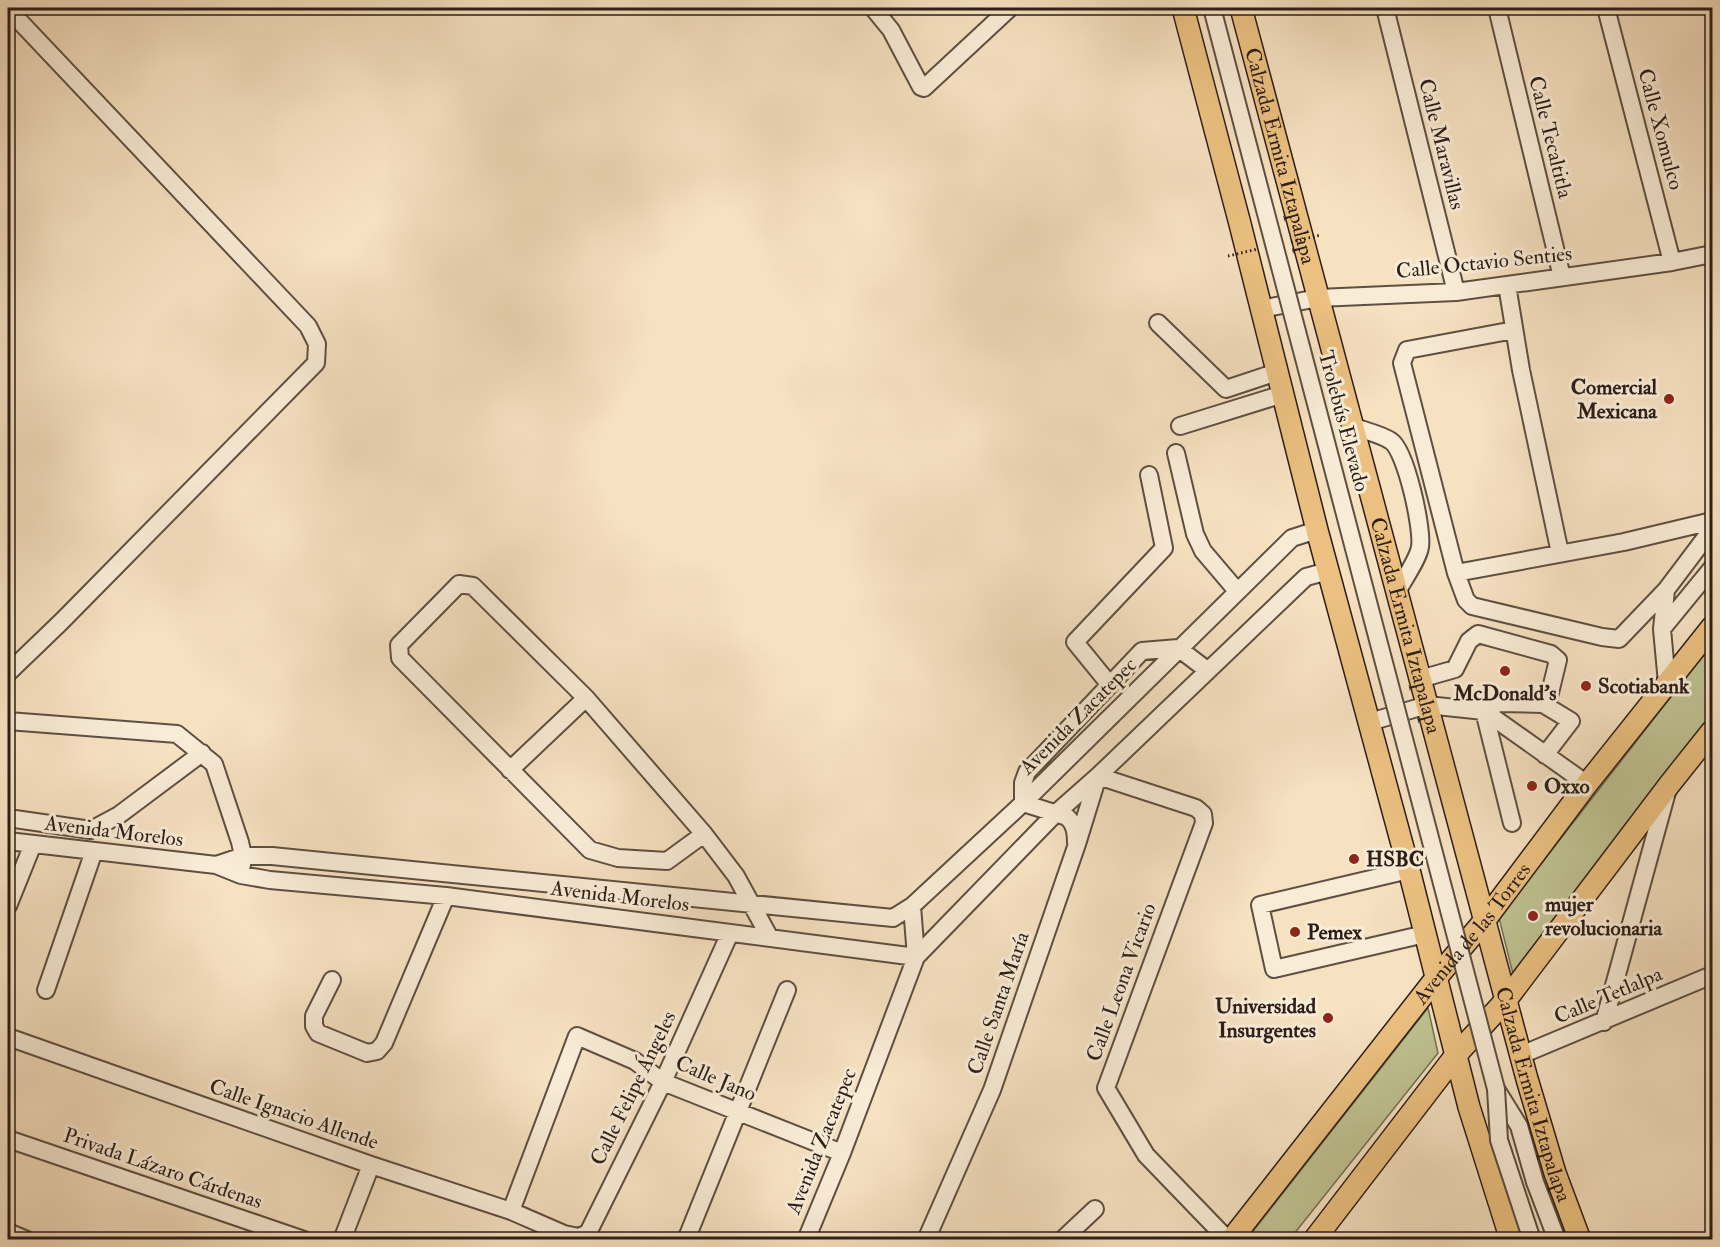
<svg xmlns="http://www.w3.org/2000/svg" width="1720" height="1247" font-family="'IM FELL Double Pica',serif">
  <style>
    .green { fill: #bfc291; stroke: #757054; stroke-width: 1.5 }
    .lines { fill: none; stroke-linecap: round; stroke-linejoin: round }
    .minor-casing { stroke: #5e4f42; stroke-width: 20 }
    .major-casing { stroke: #2b1e18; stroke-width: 24 }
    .minor { stroke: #f9ecd7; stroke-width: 16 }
    .major { stroke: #ebc080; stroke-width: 21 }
    .minor-bridge-casing { stroke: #5e4f42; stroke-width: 20; stroke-linecap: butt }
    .path-bridge { stroke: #2b1e18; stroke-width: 3; stroke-dasharray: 1.5 3; stroke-linecap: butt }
    .minor-bridge { stroke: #f9ecd7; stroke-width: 16 }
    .poi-dot { fill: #8f2418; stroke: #f9ecd7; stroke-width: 2 }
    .labels { text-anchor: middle; stroke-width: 6; stroke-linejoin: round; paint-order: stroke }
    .street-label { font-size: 21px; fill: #2b1e18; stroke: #f9ecd7 }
    .poi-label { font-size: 21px; font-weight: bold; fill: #2b1e18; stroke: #f9ecd7; text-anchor: start }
  </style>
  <rect width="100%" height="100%" fill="#f6e1c1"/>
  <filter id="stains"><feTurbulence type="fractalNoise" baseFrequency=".00333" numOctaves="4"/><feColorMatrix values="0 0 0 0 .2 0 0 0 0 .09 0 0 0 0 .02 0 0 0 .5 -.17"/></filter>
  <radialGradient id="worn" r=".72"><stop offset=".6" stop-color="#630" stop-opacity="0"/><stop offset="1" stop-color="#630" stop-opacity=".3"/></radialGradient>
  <path class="green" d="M1712 644V717L1513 974 1499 918Z
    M1428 1008 1438 1053 1290 1239H1247Z"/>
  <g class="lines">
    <g class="minor-casing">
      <path id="minor" d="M873 8 891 30 921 87 924 88 1010 8
        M1385 8 1456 292
        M1497 8 1562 277
        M1606 8 1672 262
        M1712 8V9
        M8 9 308 326 317 344 316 363 62 621 8 673
        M1507 285 1521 370 1560 553
        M1261 309 1318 298 1456 292 1672 262 1712 254
        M1158 323 1226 389 1277 372
        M1514 330 1407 350 1402 363 1456 573 1466 600 1472 606 1602 637 1619 639 1666 590 1712 529
        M1180 426 1283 394
        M1352 426C1364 431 1381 434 1391 441 1406 451 1423 529 1420 547 1418 560 1403 580 1397 592
        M1176 453 1195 534 1203 551 1237 591
        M1456 573 1624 542 1712 521
        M1666 590 1662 629 1667 683
        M1662 629 1712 568
        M1420 679 1455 669 1469 641 1478 634 1551 654 1558 660 1548 701 1543 704 1499 703 1484 711 1512 823
        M1110 685 1075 642 1164 548 1149 475
        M1543 704 1571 721 1545 755
        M8 721 177 734 214 764 240 842 243 856 242 865
        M1370 722 1427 705 1484 711 1587 784
        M510 770 586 698
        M8 818 91 830 119 815 202 753
        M704 834 667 861 618 858 590 850 400 658 399 645 459 584 473 586 586 698 704 834 736 876 770 938
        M8 841 216 865 241 875 270 880 446 896 916 957 1055 814 1098 776 1306 577 1328 571
        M1076 843C1076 833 1075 824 1067 817L1023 803V783L1027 772 1142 651 1178 648 1207 670
        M216 865 243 856H272L893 918 912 906 1023 803 1292 538 1317 530
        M1409 870 1260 905 1274 969 1425 934
        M8 906 33 844
        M332 980 314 1016V1026L318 1033 367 1053 377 1051 384 1043 446 896
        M46 990 94 851
        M1604 1022 1667 792
        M8 1037 371 1165 511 1211 564 1234
        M1521 1055 1712 975
        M1496 1089 1519 1126 1535 1182 1557 1240
        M8 1139 304 1240
        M511 1211 577 1036 635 1061 663 1082 842 1153
        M8 1232 27 1240
        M342 1240 371 1165
        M562 1240 564 1234 579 1237 588 1233 663 1082 730 933
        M686 1240 787 990
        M806 1240 842 1153 916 957 912 906
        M926 1240 992 1090 1077 844 1098 776 1196 808 1203 814 1204 823 1106 1088 1146 1155 1228 1240
        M1062 1240 1095 1209"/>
    </g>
    <g class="major-casing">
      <g id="major">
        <path d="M1183 8 1240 224 1317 530 1409 870 1469 1107 1511 1240"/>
        <path id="s1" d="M1241 8 1527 1079 1555 1173 1580 1240"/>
        <path id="s2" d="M1231 1240 1437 977 1485 920 1587 784 1712 627"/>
        <path d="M1314 1240 1456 1055 1506 1000 1669 785 1712 731"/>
      </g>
    </g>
    <use href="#minor" class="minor"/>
    <use href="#major" class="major"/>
    <g class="minor-bridge-casing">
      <path id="minor-bridge" d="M1212 8 1496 1089 1499 1140 1532 1240"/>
    </g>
    <path class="path-bridge" d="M1291 242 1321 235
      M1228 256 1258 249"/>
    <use href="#minor-bridge" class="minor-bridge"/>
  </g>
  <g class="poi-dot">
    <circle cx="1669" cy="399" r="6"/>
    <circle cx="1505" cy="671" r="6"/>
    <circle cx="1586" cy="686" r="6"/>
    <circle cx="1532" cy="786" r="6"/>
    <circle cx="1354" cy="859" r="6"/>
    <circle cx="1533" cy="916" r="6"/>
    <circle cx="1295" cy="932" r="6"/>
    <circle cx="1328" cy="1018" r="6"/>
  </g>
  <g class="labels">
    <g class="street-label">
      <text transform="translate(1661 129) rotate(75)" y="7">Calle Xomulco</text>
      <text transform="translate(1551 137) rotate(76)" y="7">Calle Tecaltitla</text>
      <text transform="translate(1442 144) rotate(76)" y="7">Calle Maravillas</text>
      <text dy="7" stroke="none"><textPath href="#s1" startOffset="153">Calzada Ermita Iztapalapa</textPath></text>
      <text transform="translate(1484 262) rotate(-6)" y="7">Calle Octavio Senties</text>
      <text transform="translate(1344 421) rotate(75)" y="7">Trolebús Elevado</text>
      <text dy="7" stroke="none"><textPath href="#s1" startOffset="639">Calzada Ermita Iztapalapa</textPath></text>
      <text transform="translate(1078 716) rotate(-45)" y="7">Avenida Zacatepec</text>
      <text transform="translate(114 831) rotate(7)" y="7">Avenida Morelos</text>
      <text transform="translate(620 896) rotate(7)" y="7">Avenida Morelos</text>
      <text dy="7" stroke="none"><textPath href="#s2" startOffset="390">Avenida de las Torres</textPath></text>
      <text transform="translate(1121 982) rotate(-70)" y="7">Calle Leona Vicario</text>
      <text transform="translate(1608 995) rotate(-23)" y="7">Calle Tetlalpa</text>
      <text transform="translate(998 1003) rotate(-71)" y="7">Calle Santa María</text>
      <text transform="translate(716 1078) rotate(23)" y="7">Calle Jano</text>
      <text transform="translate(633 1088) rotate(-64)" y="7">Calle Felipe Ángeles</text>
      <text dy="7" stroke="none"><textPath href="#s1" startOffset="1125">Calzada Ermita Iztapalapa</textPath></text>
      <text transform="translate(294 1114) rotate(19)" y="7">Calle Ignacio Allende</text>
      <text transform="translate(821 1141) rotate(-68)" y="7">Avenida Zacatepec</text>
      <text transform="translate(163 1168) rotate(19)" y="7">Privada Lázaro Cárdenas</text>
    </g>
    <g class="poi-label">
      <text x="1657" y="394" text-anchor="end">Comercial<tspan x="1657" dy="24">Mexicana</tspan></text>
      <text x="1598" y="693">Scotiabank</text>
      <text x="1505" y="700" text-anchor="middle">McDonald's</text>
      <text x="1544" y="793">Oxxo</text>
      <text x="1366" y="866">HSBC</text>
      <text x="1545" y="911">mujer<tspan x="1545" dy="24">revolucionaria</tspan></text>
      <text x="1307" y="939">Pemex</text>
      <text x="1316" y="1013" text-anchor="end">Universidad<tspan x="1316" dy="24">Insurgentes</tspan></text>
    </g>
  </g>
  <rect width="1720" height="1247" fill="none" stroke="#f6e1c1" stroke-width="30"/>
  <rect x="9" y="9" width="1702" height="1229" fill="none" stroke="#2b1e18" stroke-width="3"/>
  <rect x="15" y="15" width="1690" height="1217" fill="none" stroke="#2b1e18" stroke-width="1.5"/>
  <rect width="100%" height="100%" filter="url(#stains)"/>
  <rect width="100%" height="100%" fill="url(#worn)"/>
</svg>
